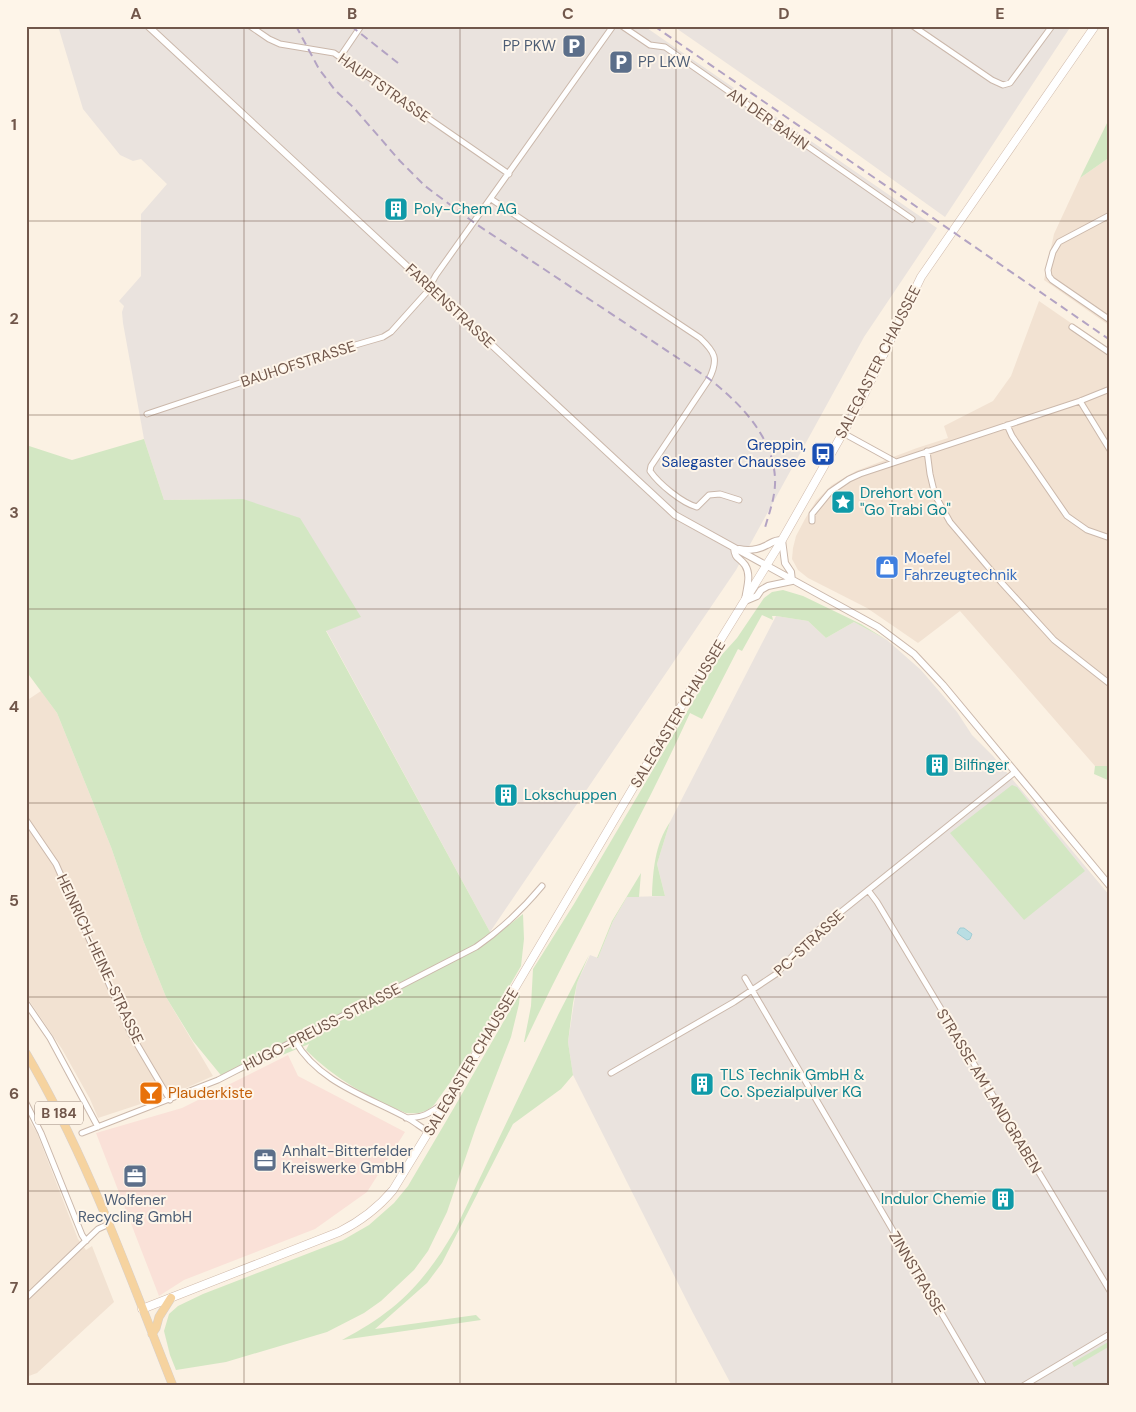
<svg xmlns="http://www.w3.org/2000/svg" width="1136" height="1412" font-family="'DM Sans',sans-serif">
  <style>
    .residential { fill: #f2e2d2 }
    .commercial { fill: #fae1d8 }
    .industrial { fill: #eae3de }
    .green { fill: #d3e7c3 }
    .water { fill: #b9dee3; stroke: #a0cdd4 }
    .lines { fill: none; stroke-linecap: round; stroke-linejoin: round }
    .minor-casing { stroke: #cbb8ab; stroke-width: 7 }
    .tertiary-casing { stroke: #cbb8ab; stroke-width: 8 }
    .secondary-casing { stroke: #d0baab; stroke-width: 9 }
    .primary-casing { stroke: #d7d0cd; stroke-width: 9 }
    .minor { stroke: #fff; stroke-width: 5 }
    .tertiary { stroke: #fff; stroke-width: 6 }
    .secondary { stroke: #fff; stroke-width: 8 }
    .primary { stroke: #f6d39f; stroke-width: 8 }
    .rail { stroke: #b3a3c3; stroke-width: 2; stroke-dasharray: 8 5; stroke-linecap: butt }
    .grid { fill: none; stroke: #71574b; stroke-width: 1; stroke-opacity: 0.55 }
    .labels { text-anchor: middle; stroke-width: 4; stroke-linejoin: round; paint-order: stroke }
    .shield { fill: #fef5e9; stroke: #9b867a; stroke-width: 1 }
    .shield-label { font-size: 14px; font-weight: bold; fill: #71574b }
    .service-label { font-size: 15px; fill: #4e5e75; stroke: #fef5e9; text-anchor: start }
    .street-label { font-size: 15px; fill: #71574b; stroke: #fef5e9 }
    .culture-label { font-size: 15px; fill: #0d838f; stroke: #fef5e9; text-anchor: start }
    .transit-label { font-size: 15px; fill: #164399; stroke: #fef5e9; text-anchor: end }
    .shop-label { font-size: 15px; fill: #366cbe; stroke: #fef5e9; text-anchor: start }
    .food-label { font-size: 15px; fill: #c56008; stroke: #fef5e9; text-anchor: start }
    .neatline { fill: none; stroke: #71574b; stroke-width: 2 }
    .grid-label { font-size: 16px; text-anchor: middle; font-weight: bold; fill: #71574b }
  </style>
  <rect width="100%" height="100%" fill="#fbf1e3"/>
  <path class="residential" d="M1110 157V326L1044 280 1054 234 1080 178Z
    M1039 301 1110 350V766H1095L960 611 918 643 867 608 808 578 798 570 792 559 793 548 796 536 805 519 816 501 832 485 856 471 917 448 948 438 944 426 993 401 1011 376Z
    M41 691 57 713 111 847 143 940 166 997 213 1076 177 1092 98 1118 90 1099 62 1049 26 996V701Z
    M26 1115 37 1133 78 1239 86 1250 92 1246 114 1302 37 1373 26 1377Z"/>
  <path class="commercial" d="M288 1055 298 1076 405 1132 367 1192 315 1229 184 1280 159 1296 96 1133 182 1108Z"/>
  <path class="industrial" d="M58 26H644L937 228 864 337 736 570 490 932 326 630 360 617 243 499 164 500 144 439 123 323 122 312 124 306 119 301 141 276V214L167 184 141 159 133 161 120 155 83 109Z
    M673 26H1071L945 217 829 134Z
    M776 616 808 621 826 638 854 622 887 640 921 670 957 712 972 735 993 756 1110 896V1386H732L693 1313 573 1075 568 1042 577 983 590 955 598 958 613 921 627 897 665 896 657 864 670 822Z"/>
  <path class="green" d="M1110 117V157L1080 178Z
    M144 439 164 500 243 499 300 518 361 617 326 631 490 932 495 936 523 914 524 939 521 966 471 1053 434 1105C425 1113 418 1114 406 1113 369 1098 335 1079 306 1050L309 1044 224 1079 193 1041 166 997 143 940 111 847 57 713 26 671V445L72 460Z
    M783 590 803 596 861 624 887 640 854 622 826 638 808 621 776 616H772L773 620 762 615 742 651 738 649 702 719 690 713C639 825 577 931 525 1042H524L531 1006 533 969 574 904 718 659 737 638 764 598 772 592Z
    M1095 766H1110V781L1094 774Z
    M1012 785 1017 787 1085 871 1024 920 950 833Z
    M670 822 657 864 665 896H652C653 870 655 844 670 822Z
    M641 873 639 897H627L613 921 598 958H597L612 921Z
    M589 955 577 983 573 1003 568 1042 573 1075 561 1089 513 1124 442 1263 427 1283 375 1329 476 1315 481 1320 342 1340C397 1311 424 1283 455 1230L559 1013Z
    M520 993 519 1004 511 1037 476 1127 447 1212 428 1251 414 1270 381 1301 364 1313 327 1332 226 1362 176 1370 170 1355 164 1331 169 1314 178 1306 203 1294 343 1240 369 1225 394 1203 408 1186 455 1106Z
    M1110 1341V1346L1074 1367 1072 1363Z"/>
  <path class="water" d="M960 928H964L972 934 970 939 967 940 957 933Z"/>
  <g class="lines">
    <g class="minor-casing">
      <path id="minor" d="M250 26 269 39 280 44 334 53 509 174
        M622 26 650 45 665 47 912 219
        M913 26 992 80 1003 85 1010 83 1052 26
        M340 57 361 26
        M491 199 700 338C715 352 719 359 709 379L651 466 650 471C659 484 682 503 697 507L709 495 720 494 739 500
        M1110 215 1059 242 1053 252 1048 270 1049 276 1052 280 1110 320
        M1072 327 1110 353
        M1080 401 1110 450
        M147 414 345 348 383 337 391 332 426 293 436 275 613 26
        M1007 425 1012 436 1067 516 1087 530 1110 538
        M843 433 894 461
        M927 451 930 474 935 495 950 522 1001 582 1054 640 1110 684
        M812 521V514L830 492 849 479 860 474 1080 401 1110 389
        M26 820 56 864 131 1034 170 1100
        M868 890 877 902 1110 1291
        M745 978 984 1386
        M26 1003 50 1038 98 1127
        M295 1041C319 1083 369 1097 409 1119 416 1123 422 1128 429 1132
        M611 1073 734 1002 776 974 811 936 1015 772
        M26 1103 41 1133 82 1235 86 1241
        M406 1118C429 1117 428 1112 446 1103
        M82 1133 218 1080 476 947C502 929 522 910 542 886
        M26 1298 98 1229 109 1224
        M1023 1386 1110 1334"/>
    </g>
    <g class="tertiary-casing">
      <path id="tertiary" d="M148 26 675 515 878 627 914 654 943 685 1110 886
        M734 548C735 559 739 557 745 565 752 576 746 589 745 601L757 596 761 590 768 586 792 581
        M739 549C748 551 758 550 767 545 773 542 774 540 782 540L785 563 791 572 792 581"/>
    </g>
    <g class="secondary-casing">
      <path id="secondary" d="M142 1309 339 1232C361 1221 378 1208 393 1190L473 1059 718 644 782 540 861 401 921 277 1095 26"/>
    </g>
    <g class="primary-casing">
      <path id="primary" d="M26 1053C88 1158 128 1273 173 1386
        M152 1334 156 1328 159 1317 171 1298"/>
    </g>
    <use href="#minor" class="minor"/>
    <use href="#tertiary" class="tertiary"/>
    <use href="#secondary" class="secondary"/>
    <use href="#primary" class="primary"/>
    <path class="rail" d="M296 26 319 69 335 90 354 108 400 161 425 186 476 224 708 378C739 402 773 436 775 478 776 496 769 513 764 531
      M351 26 398 63
      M654 26 1110 340"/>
  </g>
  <path class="grid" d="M244 26V1386M460 26V1386M676 26V1386M892 26V1386M26 221H1110M26 415H1110M26 609H1110M26 803H1110M26 997H1110M26 1191H1110"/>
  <defs>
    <g id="parking-square" transform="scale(1.25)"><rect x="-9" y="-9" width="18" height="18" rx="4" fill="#5c6f8a" stroke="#fef5e9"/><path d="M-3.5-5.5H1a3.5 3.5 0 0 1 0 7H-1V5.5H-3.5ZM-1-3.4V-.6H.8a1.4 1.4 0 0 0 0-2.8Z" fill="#fff"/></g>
    <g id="building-square" transform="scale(1.25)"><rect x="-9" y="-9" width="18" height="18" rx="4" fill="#0f9aa8" stroke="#fef5e9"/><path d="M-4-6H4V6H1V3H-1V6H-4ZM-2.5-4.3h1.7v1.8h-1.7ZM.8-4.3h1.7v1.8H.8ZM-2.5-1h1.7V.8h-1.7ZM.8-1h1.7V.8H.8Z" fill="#fff"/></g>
    <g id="bus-square" transform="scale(1.25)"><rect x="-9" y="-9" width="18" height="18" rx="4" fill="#1a4fb4" stroke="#fef5e9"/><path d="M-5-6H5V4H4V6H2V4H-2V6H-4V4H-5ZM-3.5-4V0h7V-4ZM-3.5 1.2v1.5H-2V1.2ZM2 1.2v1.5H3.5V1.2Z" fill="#fff"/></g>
    <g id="sight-square" transform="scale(1.25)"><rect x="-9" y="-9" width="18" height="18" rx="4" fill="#0f9aa8" stroke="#fef5e9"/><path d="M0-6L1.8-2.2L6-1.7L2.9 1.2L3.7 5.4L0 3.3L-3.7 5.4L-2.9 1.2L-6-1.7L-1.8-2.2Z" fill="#fff"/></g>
    <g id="shop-square" transform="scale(1.25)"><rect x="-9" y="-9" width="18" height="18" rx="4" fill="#3f7fe0" stroke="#fef5e9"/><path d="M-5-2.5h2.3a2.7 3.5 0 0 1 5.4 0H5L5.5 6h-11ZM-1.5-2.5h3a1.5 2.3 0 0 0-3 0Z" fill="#fff"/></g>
    <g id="bar-square" transform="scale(1.25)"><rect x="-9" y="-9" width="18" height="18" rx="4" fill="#e8710a" stroke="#fef5e9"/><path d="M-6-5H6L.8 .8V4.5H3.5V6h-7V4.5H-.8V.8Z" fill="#fff"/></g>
    <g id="office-square" transform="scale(1.25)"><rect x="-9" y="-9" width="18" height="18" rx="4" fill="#5c6f8a" stroke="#fef5e9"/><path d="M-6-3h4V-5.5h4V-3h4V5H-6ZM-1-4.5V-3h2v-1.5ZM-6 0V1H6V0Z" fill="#fff"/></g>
  </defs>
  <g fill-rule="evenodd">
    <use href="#parking-square" x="574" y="46"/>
    <use href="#parking-square" x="621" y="62"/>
    <use href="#building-square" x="396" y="209"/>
    <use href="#bus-square" x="823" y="454"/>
    <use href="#sight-square" x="843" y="502"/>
    <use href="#shop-square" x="887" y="567"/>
    <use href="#building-square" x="937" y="765"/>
    <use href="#building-square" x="506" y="795"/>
    <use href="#building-square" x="702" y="1084"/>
    <use href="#bar-square" x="151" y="1093"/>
    <use href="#office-square" x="265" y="1160"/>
    <use href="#office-square" x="135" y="1176"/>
    <use href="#building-square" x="1003" y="1199"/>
  </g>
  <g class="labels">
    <rect class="shield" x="35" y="1101.5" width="48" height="23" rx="4"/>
    <g class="shield-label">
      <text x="59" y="1118">B 184</text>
    </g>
    <g class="service-label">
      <text x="556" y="51" text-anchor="end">PP PKW</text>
      <text x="638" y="67">PP LKW</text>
      <text x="282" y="1156">Anhalt-Bitterfelder<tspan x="282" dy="17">Kreiswerke GmbH</tspan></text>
      <text x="135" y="1205" text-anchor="middle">Wolfener<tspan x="135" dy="17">Recycling GmbH</tspan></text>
    </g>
    <g class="street-label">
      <text transform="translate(384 88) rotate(35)" y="5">HAUPTSTRASSE</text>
      <text transform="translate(768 119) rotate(35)" y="5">AN DER BAHN</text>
      <text transform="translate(450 306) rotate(43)" y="5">FARBENSTRASSE</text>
      <text transform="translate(878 362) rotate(-63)" y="5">SALEGASTER CHAUSSEE</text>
      <text transform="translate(298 364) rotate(-18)" y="5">BAUHOFSTRASSE</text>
      <text transform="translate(678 714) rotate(-59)" y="5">SALEGASTER CHAUSSEE</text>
      <text transform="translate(809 943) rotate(-43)" y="5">PC-STRASSE</text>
      <text transform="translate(100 959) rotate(65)" y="5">HEINRICH-HEINE-STRASSE</text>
      <text transform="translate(322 1027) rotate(-27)" y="5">HUGO-PREUSS-STRASSE</text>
      <text transform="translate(471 1062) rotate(-59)" y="5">SALEGASTER CHAUSSEE</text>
      <text transform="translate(989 1091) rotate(59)" y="5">STRASSE AM LANDGRABEN</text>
      <text transform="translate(917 1273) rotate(59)" y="5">ZINNSTRASSE</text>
    </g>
    <g class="culture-label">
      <text x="414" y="214">Poly-Chem AG</text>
      <text x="860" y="498">Drehort von<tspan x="860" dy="17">"Go Trabi Go"</tspan></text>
      <text x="954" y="770">Bilfinger</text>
      <text x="524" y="800">Lokschuppen</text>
      <text x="720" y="1080">TLS Technik GmbH &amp;<tspan x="720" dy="17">Co. Spezialpulver KG</tspan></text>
      <text x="986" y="1204" text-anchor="end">Indulor Chemie</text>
    </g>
    <g class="transit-label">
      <text x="806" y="450">Greppin,<tspan x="806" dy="17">Salegaster Chaussee</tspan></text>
    </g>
    <g class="shop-label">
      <text x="904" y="563">Moefel<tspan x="904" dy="17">Fahrzeugtechnik</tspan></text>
    </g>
    <g class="food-label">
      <text x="168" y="1098">Plauderkiste</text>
    </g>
  </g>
  <rect width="1136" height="1412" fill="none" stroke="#fef5e9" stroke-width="55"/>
  <rect x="28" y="28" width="1080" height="1356" class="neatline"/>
  <g class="grid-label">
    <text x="136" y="19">A</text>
    <text x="352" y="19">B</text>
    <text x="568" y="19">C</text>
    <text x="784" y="19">D</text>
    <text x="1000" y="19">E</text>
    <text x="14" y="130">1</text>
    <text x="14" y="324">2</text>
    <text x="14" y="518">3</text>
    <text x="14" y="712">4</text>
    <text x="14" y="906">5</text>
    <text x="14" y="1099">6</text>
    <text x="14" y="1293">7</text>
  </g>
</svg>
